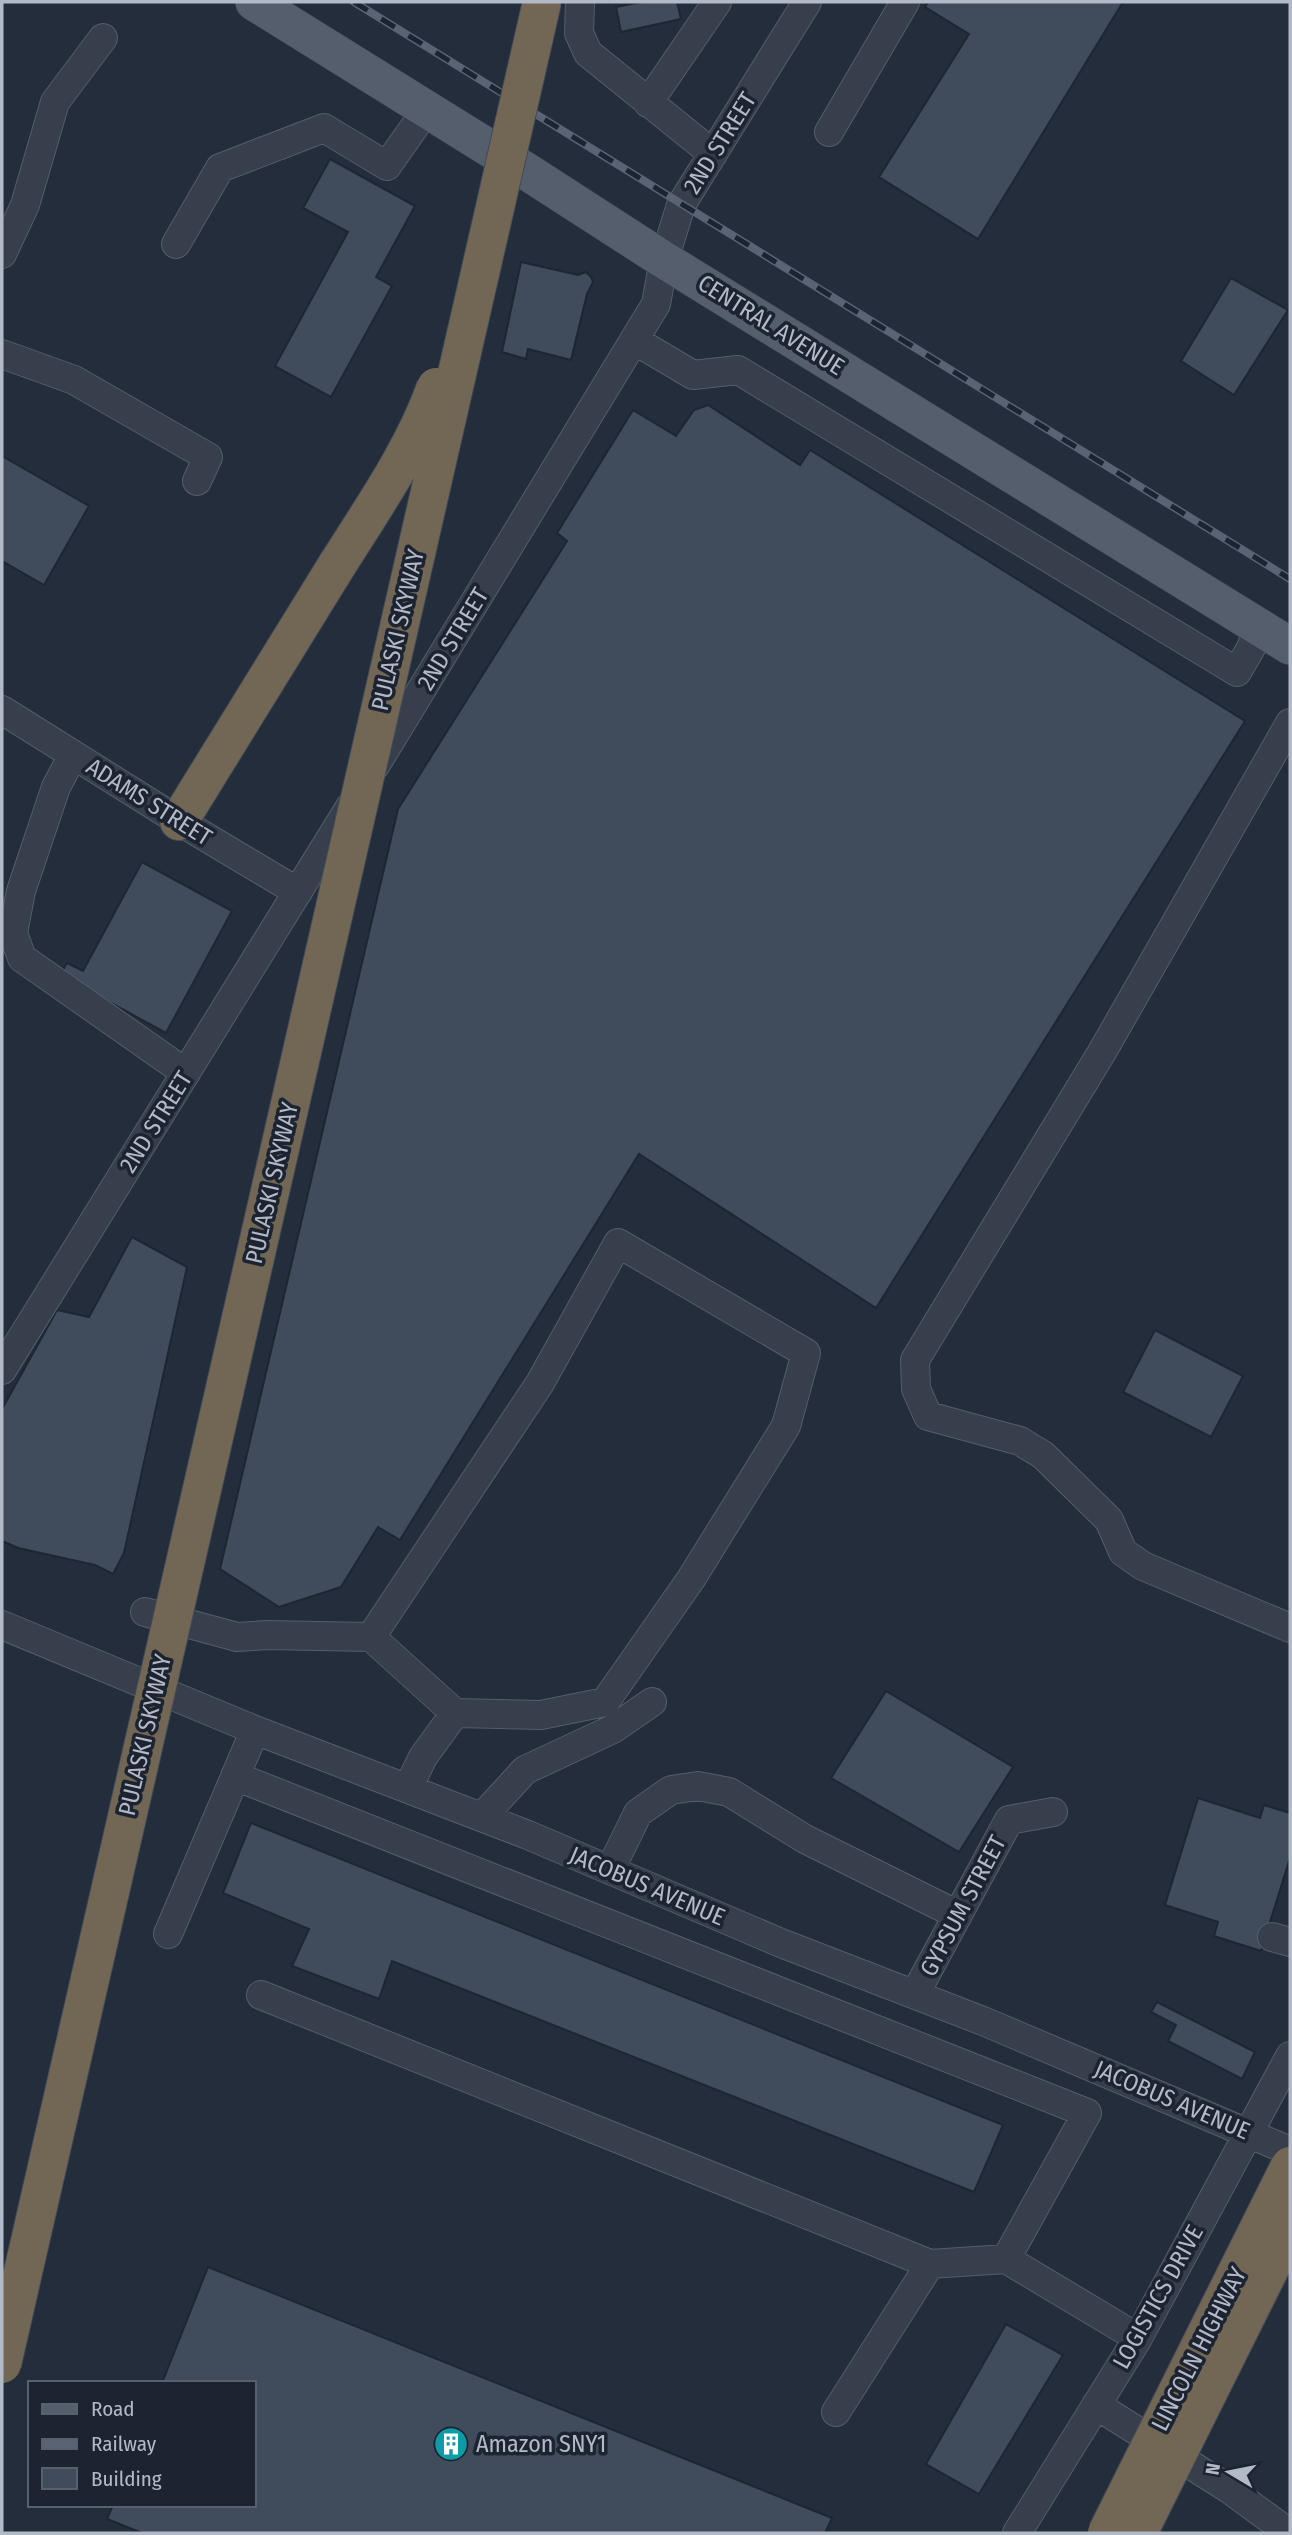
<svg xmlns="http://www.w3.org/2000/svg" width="1292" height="2535" font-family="'Fira Sans Condensed',sans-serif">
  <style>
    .building { fill: #404b5b; stroke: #1e2633; stroke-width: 2 }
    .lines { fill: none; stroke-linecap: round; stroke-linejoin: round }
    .minor-casing { stroke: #555d6a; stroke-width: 30 }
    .major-casing { stroke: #404855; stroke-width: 38 }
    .highway-casing { stroke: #424a57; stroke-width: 40 }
    .minor { stroke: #373f4c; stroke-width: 28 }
    .major { stroke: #555e6c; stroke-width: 37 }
    .highway { stroke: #726754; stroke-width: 38 }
    .rail-casing { stroke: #596373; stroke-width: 8 }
    .rail { stroke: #1c2431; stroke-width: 5; stroke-dasharray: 16; stroke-linecap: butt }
    .highway-bridge-casing { stroke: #424a57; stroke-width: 40; stroke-linecap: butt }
    .highway-bridge { stroke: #726754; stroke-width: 38 }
    .labels { text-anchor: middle; stroke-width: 7; stroke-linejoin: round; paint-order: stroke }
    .street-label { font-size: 24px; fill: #b3bac7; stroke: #1c2431 }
    .poi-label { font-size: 24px; fill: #b3bac7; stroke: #1c2431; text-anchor: start }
  </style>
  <rect width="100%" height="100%" fill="#242d3b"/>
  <path class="building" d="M641 2H677L681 19 621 32 616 7Z
    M928 2H1123L978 239 879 177 969 34 925 7Z
    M330 159 415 206 376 277 392 286 331 397 275 366 348 232 303 208Z
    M521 262 578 275 586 272 591 277 593 282 587 294 571 360 528 349 526 359 502 352Z
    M1231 278 1288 310 1234 395 1181 361Z
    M708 405 800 465 810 450 1245 721 876 1308 639 1154 400 1540 378 1527 341 1587 279 1607 220 1569 398 809 567 541 557 533 633 410 676 436 694 410Z
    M2 456 89 506 44 585 2 561Z
    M142 862 232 911 166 1033 60 975 67 963 83 971Z
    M132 1237 187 1267 124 1553 113 1574 95 1565 18 1548 2 1541V1409L57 1310 89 1317Z
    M1155 1330 1243 1376 1211 1437 1123 1392Z
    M886 1691 1013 1767 959 1852 831 1778Z
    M1198 1798 1260 1818 1264 1805 1290 1813V1858L1261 1951 1214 1936 1218 1922 1165 1905Z
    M251 1823 1003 2125 974 2192 392 1961 379 1999 292 1966 309 1929 223 1893Z
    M1157 2002 1255 2052 1242 2079 1168 2041 1176 2025 1151 2012Z
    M208 2267 832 2518 825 2533H142L107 2519 113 2505H254V2383H162Z
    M1006 2324 1063 2355 979 2494 926 2464Z"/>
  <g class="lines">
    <g class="minor-casing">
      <path id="minor" d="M580 2 579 33 588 53 713 154
        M648 103 717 2
        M829 132 905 2
        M176 244 220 168 324 128 387 166 427 109
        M2 254 25 205 55 102 103 38
        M634 340 693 375 738 370 1237 672 1251 648 1259 625
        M2 354 74 380 208 457 197 481
        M2 710 179 821 298 892
        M1290 723 1102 1052 915 1360 916 1389 928 1416 1020 1441 1043 1455 1109 1520 1123 1552 1143 1566 1290 1628
        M73 755 56 787 21 891 13 933 22 958 186 1073
        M375 766 656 304 664 260 681 205 807 2
        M2 1370 350 807
        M145 1612 237 1637 267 1635 371 1637
        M2 1625 255 1730 528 1835 781 1943 983 2021 1290 2151
        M235 1776 1087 2113 1006 2259
        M408 1788 423 1757 455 1713 541 1715 605 1702 691 1579 786 1426 806 1353 618 1243 540 1383 371 1637 455 1713
        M482 1817 525 1770 613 1729 652 1702
        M610 1870 638 1813 671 1790 698 1786 729 1792 805 1839 958 1915
        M168 1934 255 1730
        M1272 1937 1290 1942
        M915 1994 1009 1820 1053 1812
        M261 1995 930 2264 1006 2259 1138 2338
        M1096 2405 1229 2489 1289 2533
        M836 2412 930 2264
        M1017 2533 1138 2338 1290 2056"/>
    </g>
    <g class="major-casing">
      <path id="major" d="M254 2 526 171 664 260 1290 646"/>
    </g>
    <g class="highway-casing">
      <path id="highway" d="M179 821 337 565"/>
    </g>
    <use href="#minor" class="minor"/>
    <use href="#major" class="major"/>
    <use href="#highway" class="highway"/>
    <g class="rail-casing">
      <path id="rail" d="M354 2 1290 579"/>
    </g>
    <use href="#rail" class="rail"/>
    <g class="highway-bridge-casing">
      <path id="highway-bridge" d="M337 565C373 508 413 451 436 387
        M2 2364 542 2
        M1107 2533 1290 2166
        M1138 2533 1290 2228"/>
    </g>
    <use href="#highway-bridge" class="highway-bridge"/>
  </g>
  <defs>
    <g id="building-disc" transform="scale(1.75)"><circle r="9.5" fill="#0f9aa8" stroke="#1c2431"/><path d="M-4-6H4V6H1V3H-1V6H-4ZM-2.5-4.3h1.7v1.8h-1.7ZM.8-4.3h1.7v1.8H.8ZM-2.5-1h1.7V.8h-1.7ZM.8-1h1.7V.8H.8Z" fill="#fff"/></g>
  </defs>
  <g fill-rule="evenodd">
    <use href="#building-disc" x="451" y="2444"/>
  </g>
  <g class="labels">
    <g class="street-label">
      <text transform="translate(720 143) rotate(-58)" y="8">2ND STREET</text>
      <text transform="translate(771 325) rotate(32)" y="8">CENTRAL AVENUE</text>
      <text transform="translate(398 630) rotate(-77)" y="8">PULASKI SKYWAY</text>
      <text transform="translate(453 639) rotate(-59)" y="8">2ND STREET</text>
      <text transform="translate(149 802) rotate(32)" y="8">ADAMS STREET</text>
      <text transform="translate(156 1122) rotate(-58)" y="8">2ND STREET</text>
      <text transform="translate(272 1183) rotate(-77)" y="8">PULASKI SKYWAY</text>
      <text transform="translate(145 1735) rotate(-77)" y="8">PULASKI SKYWAY</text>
      <text transform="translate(647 1886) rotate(23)" y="8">JACOBUS AVENUE</text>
      <text transform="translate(963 1906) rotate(-62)" y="8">GYPSUM STREET</text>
      <text transform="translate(1172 2100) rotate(23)" y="8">JACOBUS AVENUE</text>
      <text transform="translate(1158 2297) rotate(-61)" y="8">LOGISTICS DRIVE</text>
      <text transform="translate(1199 2349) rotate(-63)" y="8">LINCOLN HIGHWAY</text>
    </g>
    <g class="poi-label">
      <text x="476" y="2452">Amazon SNY1</text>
    </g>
  </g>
  <rect width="1292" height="2535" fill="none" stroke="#b3bac7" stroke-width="7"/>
  <rect x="28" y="2381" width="228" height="126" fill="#1c2431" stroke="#58606d" stroke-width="2"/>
  <rect x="42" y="2404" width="35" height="10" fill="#555e6c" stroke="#58606d" stroke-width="2"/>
  <text x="91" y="2416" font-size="21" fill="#b3bac7">Road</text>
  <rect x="42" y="2439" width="35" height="10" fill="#596373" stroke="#58606d" stroke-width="2"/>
  <text x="91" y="2451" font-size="21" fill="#b3bac7">Railway</text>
  <rect x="42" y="2468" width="35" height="21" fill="#404b5b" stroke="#58606d" stroke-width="2"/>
  <text x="91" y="2486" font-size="21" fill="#b3bac7">Building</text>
  <g transform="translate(1229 2472) rotate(280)" stroke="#1c2431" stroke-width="5" paint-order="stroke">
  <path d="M0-5L12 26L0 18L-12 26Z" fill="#b3bac7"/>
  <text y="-10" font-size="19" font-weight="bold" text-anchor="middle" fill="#b3bac7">N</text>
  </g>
</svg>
